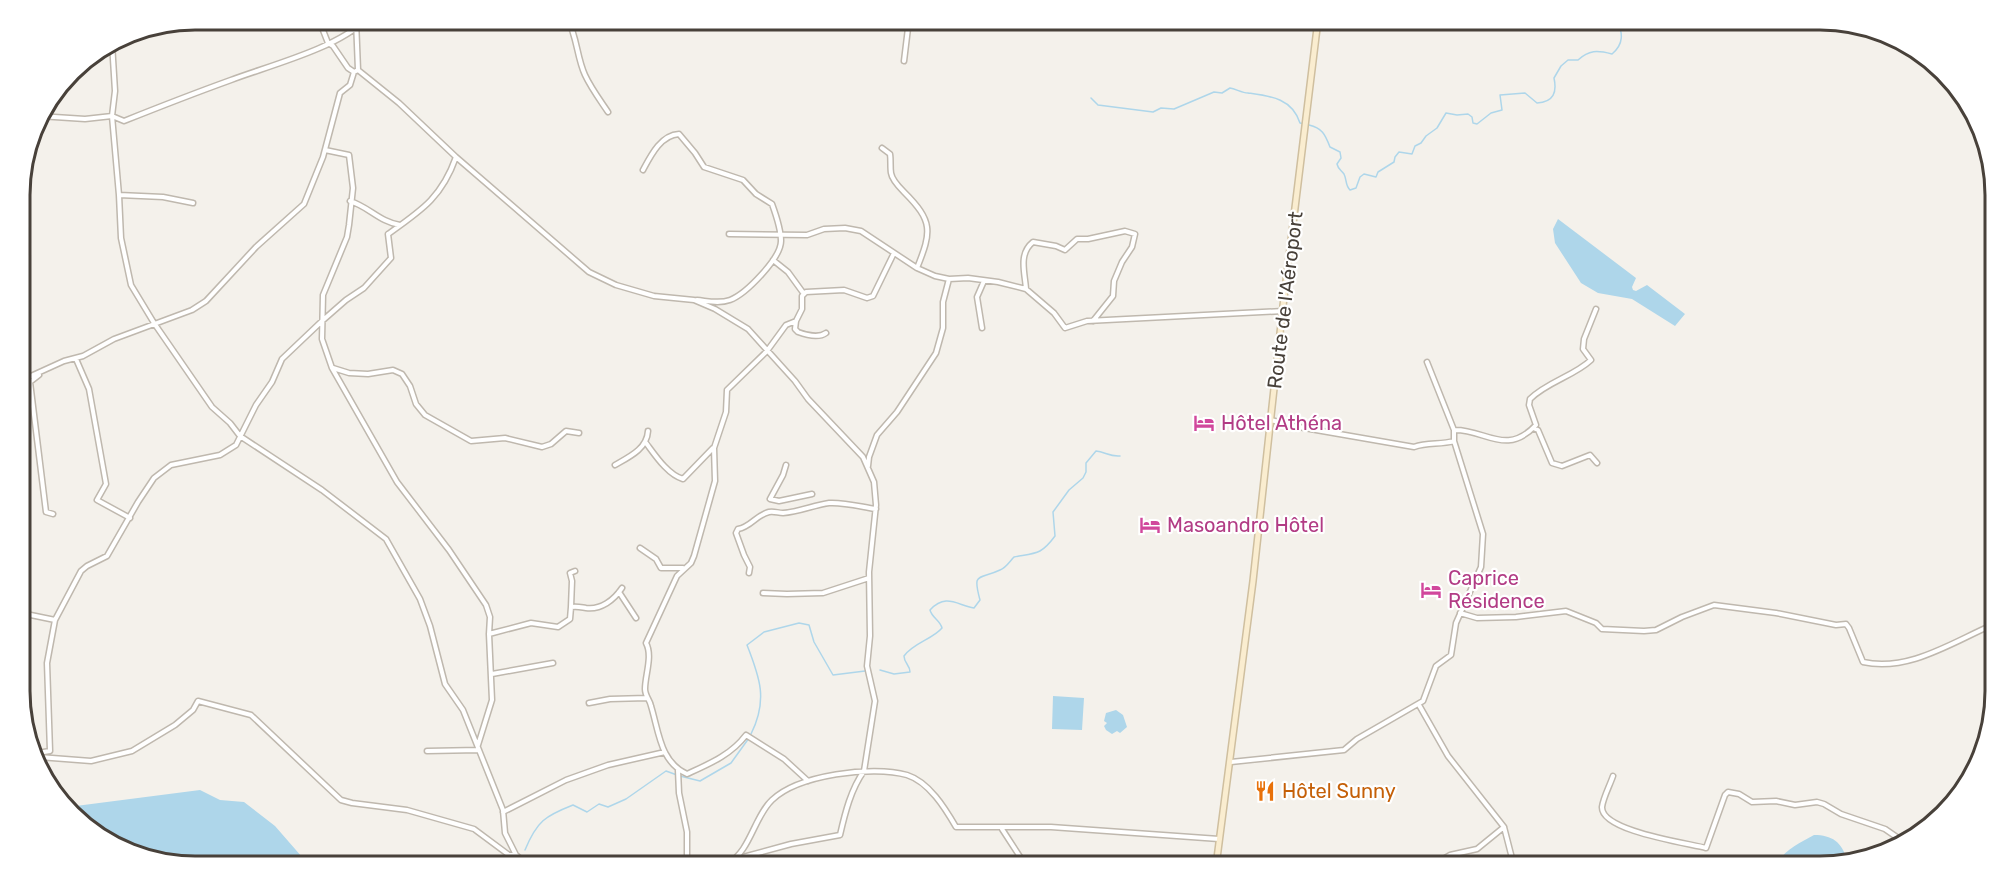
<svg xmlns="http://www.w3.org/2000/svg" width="2015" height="886" font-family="Rubik,sans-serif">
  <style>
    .water { fill: #aed6ea }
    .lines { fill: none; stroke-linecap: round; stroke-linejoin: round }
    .stream { stroke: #aed6ea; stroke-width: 1.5 }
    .street-casing { stroke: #bfb8ae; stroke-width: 7 }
    .secondary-casing { stroke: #cfbf9f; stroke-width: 8 }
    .street { stroke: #fff; stroke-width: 4 }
    .secondary { stroke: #faedd0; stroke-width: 5 }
    .labels { text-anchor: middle; stroke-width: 4.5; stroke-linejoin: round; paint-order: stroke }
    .street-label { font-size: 20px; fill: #48413a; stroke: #fff }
    .hotel-label { font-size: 20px; fill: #b23c85; stroke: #fff; text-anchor: start }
    .food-label { font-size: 20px; fill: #c56008; stroke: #fff; text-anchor: start }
    .rim { fill: none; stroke: #48413a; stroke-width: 3 }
  </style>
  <rect width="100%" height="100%" fill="#f4f1eb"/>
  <path class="water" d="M1558 219 1636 278 1632 287 1633 290 1636 291 1647 285 1685 314 1675 326 1632 299 1598 293 1581 283 1555 243 1553 229Z
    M1053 696 1084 698 1082 730 1052 729Z
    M1116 710 1123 715 1127 727 1120 733 1117 731 1112 734 1106 730 1104 726 1107 723 1104 721 1106 713Z
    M200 790 220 800 244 802 275 826 302 857 333 866 365 863 374 866H195L128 853 68 807Z
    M1814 835C1832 835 1842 842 1847 860L1831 866H1775C1783 851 1799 843 1814 835Z"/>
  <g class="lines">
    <path class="stream" d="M1091 98 1098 105 1153 112 1161 108 1174 109 1214 92 1222 93 1230 88C1236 89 1242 93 1248 93 1270 96 1292 98 1300 123L1304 124
      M1309 125C1322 128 1325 134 1330 147L1340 152 1341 158 1337 164C1338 169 1341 170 1344 174 1347 180 1345 185 1350 190L1356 188 1360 177 1364 174 1376 177 1378 172 1394 162 1395 157 1399 152 1412 154 1415 146 1421 143 1426 136 1437 128 1446 113 1457 115 1468 114 1472 117 1473 123 1477 124 1491 113 1502 110 1500 95 1525 93 1537 103C1554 102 1557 92 1554 78L1561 66 1568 60H1578C1589 50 1597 50 1612 54 1624 44 1623 33 1617 20
      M880 670 894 674 910 672C910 665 904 663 904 656 913 643 933 639 942 628 940 620 932 618 930 610 946 593 957 605 974 608L980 600C972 571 979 580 1000 570 1006 568 1010 561 1014 557 1036 553 1041 555 1055 536L1053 512 1069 490 1083 478 1086 472V463L1096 451C1105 452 1110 457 1120 456
      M751 734C768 700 760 678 747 645L764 632 799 623 809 625 814 642 833 675 865 671
      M680 776 700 781 731 763 749 738
      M525 850C537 821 545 816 573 805L587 812 599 804 608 807 626 799 666 771 677 775
      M456 866C475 857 495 864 516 861"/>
    <g class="street-casing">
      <path id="street" d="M319 20 328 43 333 46 348 68 354 72
        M356 20 358 70 399 103 456 157 589 272 616 285 654 296 694 300 715 309 748 329 795 381 808 399 863 457 874 482 876 505 869 572 870 636 867 666 875 701 864 771C851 789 845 813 840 835L791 844 732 860
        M568 20C577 37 577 58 585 75 591 88 600 100 608 112
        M112 43 115 91 112 116 119 195 121 238 131 285 154 323 212 407 230 423 240 436 322 490 386 539 420 599 430 626 445 684 463 710 503 810 505 833 516 855
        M904 61 909 20
        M39 116 85 119 112 116 124 121C159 107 195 93 231 80 268 66 338 48 365 20
        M882 148 890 154C891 160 890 167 891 173 892 180 899 187 904 192 933 221 932 231 917 268L935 276 949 279 968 278 998 282 1026 289 1054 313 1065 328 1087 321 1283 311
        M325 150 349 155 353 188 349 225 347 237 323 295 322 339 332 368 397 482 449 550 486 605 490 617 489 634 492 700 478 745
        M643 170C651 155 661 135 679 134L695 153 704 167 743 180 756 194 772 204C776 215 781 229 781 241 781 258 746 294 730 300 719 304 708 301 697 300
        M119 195 163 197 193 203
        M350 201C369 207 380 222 400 225
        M729 234 807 235 824 229 845 228 861 231 917 268
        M773 260 788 272 804 294
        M1026 289C1025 273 1018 254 1033 242L1056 246 1065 250 1077 239H1088L1125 231 1135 234 1132 247 1122 262 1114 281 1113 296 1093 321
        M796 321 795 329 798 332C806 335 819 338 826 333
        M982 328 977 297 984 281
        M76 359 89 389 106 484 97 500 130 518
        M1427 362 1454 430V441
        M333 368 349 373 368 374 393 370 402 374 410 386 416 404 425 415 471 441 505 438 542 447 551 444 566 431 579 433
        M39 375 30 382 46 512 53 514
        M20 381 64 361 83 356 114 339 192 310 206 301 256 247 304 204 323 157 340 93 350 85 354 72 358 70
        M1533 428 1538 430 1552 463 1562 466 1590 455 1597 463
        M1454 430C1485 429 1506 457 1536 425L1529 405 1530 399C1547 382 1574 376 1591 360L1583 349 1584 339 1596 309
        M646 443C655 455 668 475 683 479L713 448
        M615 465C629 457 647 449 648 431
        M786 465 783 475 770 499 779 501 812 494
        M868 466 869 457 877 435 897 412 936 353 943 328V302L949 279
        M640 548 656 559 661 568H683
        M749 573 750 567 744 555 736 533 738 529C751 527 756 515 769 512 774 511 778 513 783 513 799 512 814 505 829 503 844 502 862 507 876 509
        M619 592 636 618
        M763 593 787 594 823 593 869 578
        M571 607 572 581 570 573 575 571
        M21 613 55 620 81 571 87 566 107 556 138 502 154 478 171 465 220 455 236 445 256 405 272 382 282 359 322 321 346 300 364 288 391 258 388 234C422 210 442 197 456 157
        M1460 613 1477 618 1516 617 1566 611 1596 623 1602 629 1644 631 1656 630 1682 617 1714 605 1776 613 1836 625 1846 624 1849 628 1863 662C1908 672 1951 643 1990 626L1995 628
        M489 634 531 623 558 627 570 619 571 607C577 606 580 607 586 608 601 610 614 600 622 588
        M492 674 553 663
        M589 703 610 699 647 698
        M1419 705 1448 756 1504 827
        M427 751 479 750
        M37 753 50 751 47 663 55 620
        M39 757 91 761 132 751 175 725 193 710 198 701 251 715 341 800 352 803 407 810 474 829 509 855H516L529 866
        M1231 762 1344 750 1357 739 1423 701 1436 666 1451 655 1456 623 1481 567 1483 534 1454 441C1440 445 1428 442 1414 447L1293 426 1271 420
        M678 770 679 793 687 832V864
        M1613 776C1610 785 1603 798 1602 807 1601 831 1687 843 1706 848L1725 795 1728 792 1739 794 1752 802 1776 801 1795 805 1817 802 1824 804 1841 814 1885 829 1901 840
        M808 781 784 759 746 735C731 755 709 764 687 774 660 762 659 732 651 706 650 700 645 696 645 689 645 675 653 656 646 643L677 576 691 563 694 556 715 481 714 448 726 412 727 390 767 351 786 325 796 321 802 309V296L806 292 844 290 867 298 873 296 894 253
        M503 812 566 780 608 765 665 752
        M1002 829 1026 866
        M601 866C628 862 659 862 687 864 700 864 715 870 728 863 750 852 754 817 772 800 798 775 872 765 907 775 929 782 945 808 956 827H1051L1219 839
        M1431 866 1450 855 1477 849 1504 827 1514 866"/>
    </g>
    <g class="secondary-casing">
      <path id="secondary" d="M1216 866 1253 581 1283 306 1318 20"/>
    </g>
    <use href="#street" class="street"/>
    <use href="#secondary" class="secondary"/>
  </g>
  <defs>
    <g id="hotel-bare" transform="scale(1.62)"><path d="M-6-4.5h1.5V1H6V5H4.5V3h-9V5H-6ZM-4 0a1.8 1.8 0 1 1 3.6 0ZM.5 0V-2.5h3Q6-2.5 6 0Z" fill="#d1479c" stroke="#fff" stroke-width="2.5" paint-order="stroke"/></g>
    <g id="restaurant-bare" transform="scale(1.62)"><path d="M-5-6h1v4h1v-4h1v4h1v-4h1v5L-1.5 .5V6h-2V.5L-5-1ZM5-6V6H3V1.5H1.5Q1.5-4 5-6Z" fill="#e8710a" stroke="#fff" stroke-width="2.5" paint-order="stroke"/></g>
  </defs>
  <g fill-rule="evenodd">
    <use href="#hotel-bare" x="1204" y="423"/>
    <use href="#hotel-bare" x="1150" y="525"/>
    <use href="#hotel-bare" x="1431" y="590"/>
    <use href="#restaurant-bare" x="1265" y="791"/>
  </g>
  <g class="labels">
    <g class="street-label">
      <text transform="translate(1285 300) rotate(-83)" y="7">Route de l'Aéroport</text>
    </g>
    <g class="hotel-label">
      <text x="1221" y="430">Hôtel Athéna</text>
      <text x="1167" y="532">Masoandro Hôtel</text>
      <text x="1448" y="585">Caprice<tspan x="1448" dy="23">Résidence</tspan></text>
    </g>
    <g class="food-label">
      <text x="1282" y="798">Hôtel Sunny</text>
    </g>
  </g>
  <path d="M0 0H2015V886H0ZM195 30H1820A165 165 0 0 1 1985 195V691A165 165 0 0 1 1820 856H195A165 165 0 0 1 30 691V195A165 165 0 0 1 195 30Z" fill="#fff" fill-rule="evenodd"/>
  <path class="rim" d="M195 30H1820A165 165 0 0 1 1985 195V691A165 165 0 0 1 1820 856H195A165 165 0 0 1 30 691V195A165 165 0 0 1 195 30Z"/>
</svg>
